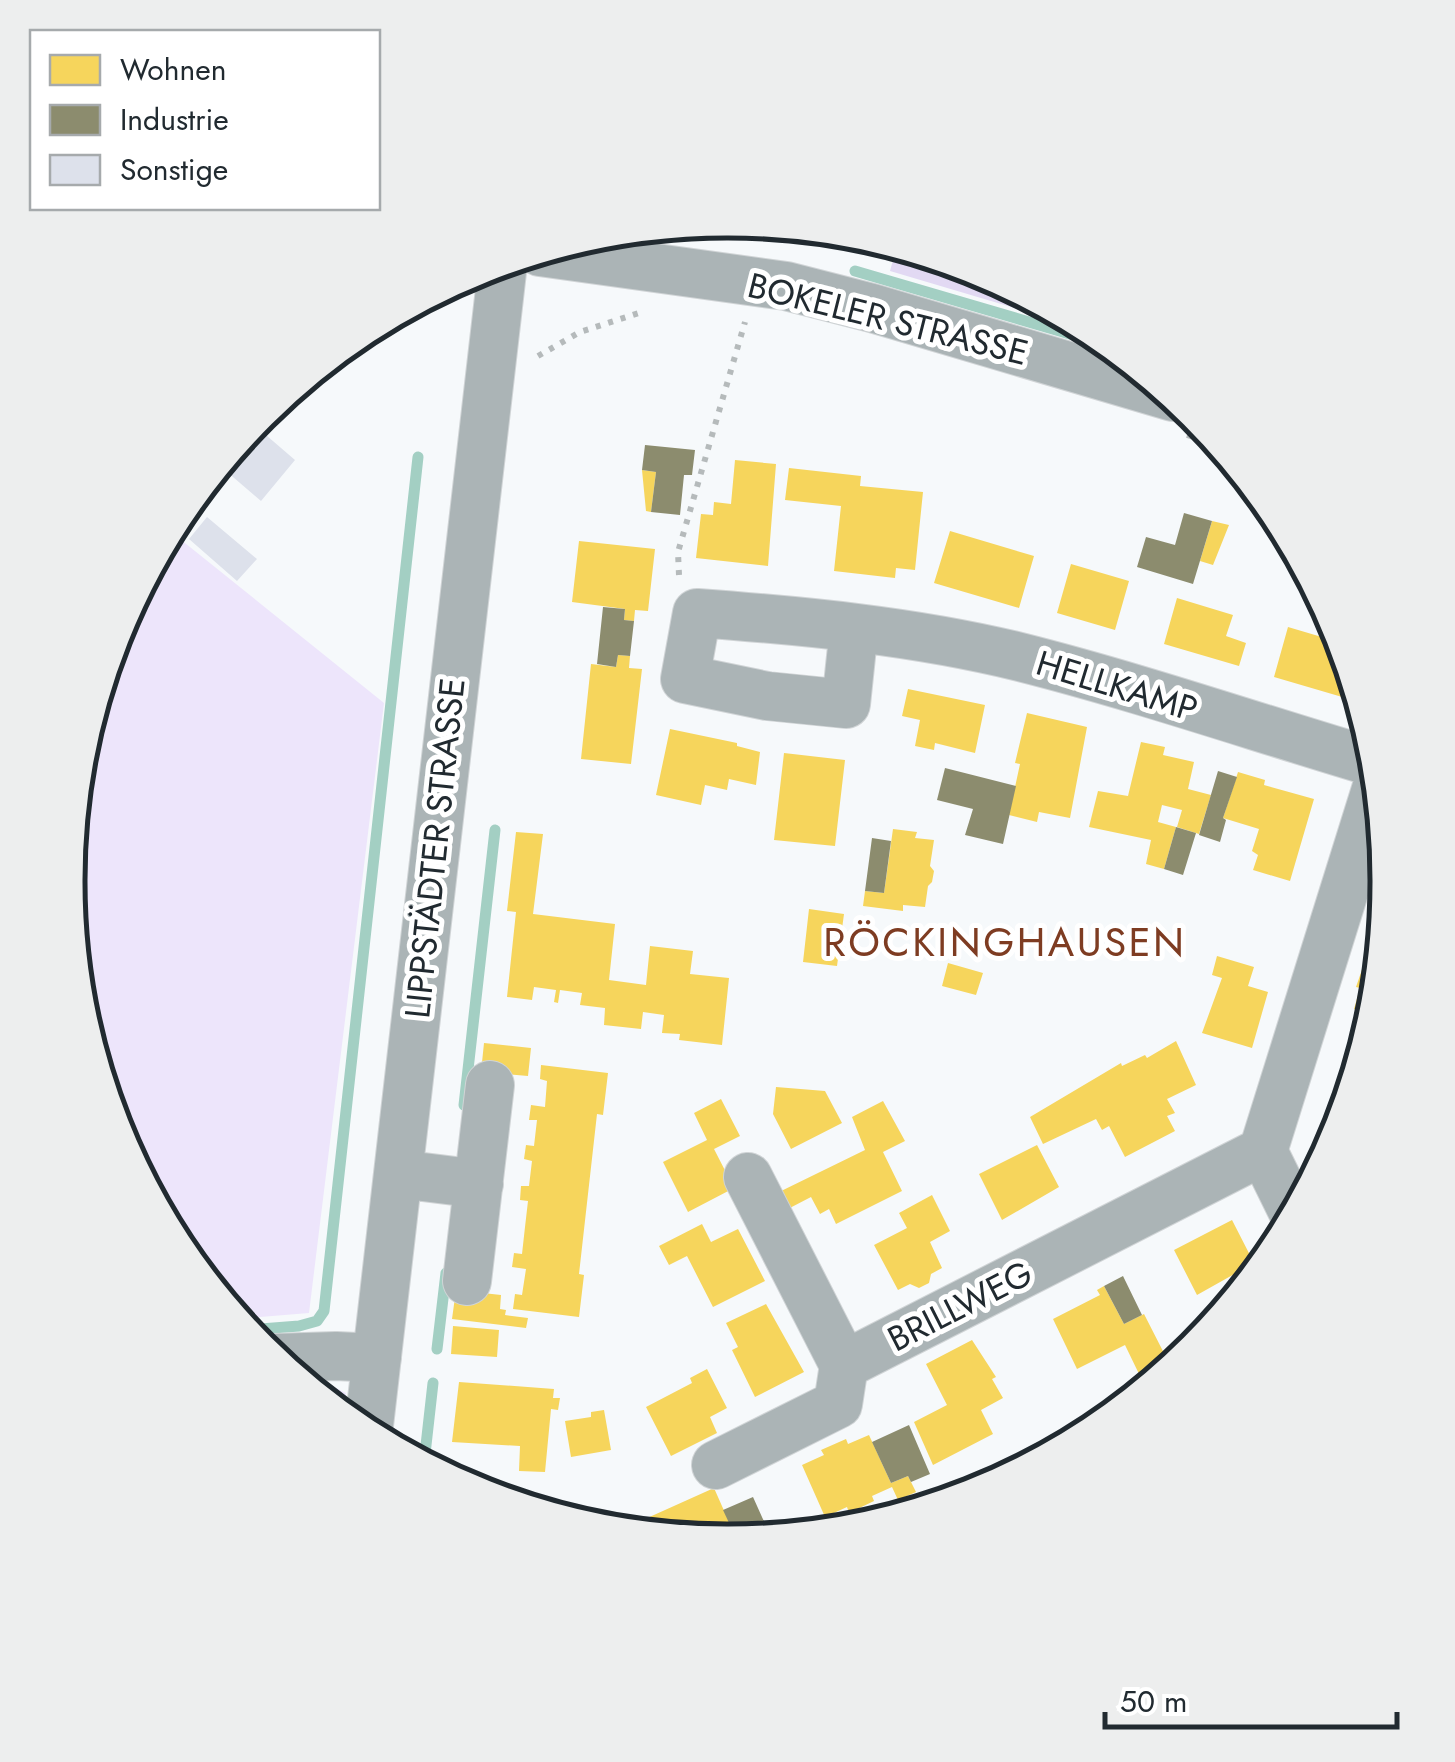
<svg xmlns="http://www.w3.org/2000/svg" width="1455" height="1762" font-family="Jost,sans-serif">
  <style>
    .green { fill: #ede5fb }
    .forest { fill: #e2d9f3 }
    .homes { fill: #f6d55c }
    .industry { fill: #8c8c6e }
    .lines { fill: none; stroke-linecap: round; stroke-linejoin: round }
    .stream { stroke: #a3cfc3; stroke-width: 11 }
    .building { fill: #dde1eb }
    .minor-casing { stroke: #d0d4d6; stroke-width: 50 }
    .path { stroke: #b5babb; stroke-width: 6; stroke-dasharray: 5 8; stroke-linecap: butt }
    .minor { stroke: #abb4b6; stroke-width: 48 }
    .labels { text-anchor: middle; stroke-width: 10; stroke-linejoin: round; paint-order: stroke }
    .street-label { font-size: 35px; fill: #212a30; stroke: #fff }
    .quarter-label { font-size: 40px; letter-spacing: 2.5px; fill: #7e3c22; stroke: #fff }
    .rim { fill: none; stroke: #212a30; stroke-width: 5 }
  </style>
  <rect width="100%" height="100%" fill="#f6f9fb"/>
  <path class="green" d="M170 531 384 703 309 1313 237 1319 178 1247 118 1133 80 1009 68 880 80 752 118 628Z
    M310 1375 346 1393 343 1416 308 1386Z"/>
  <path class="forest" d="M897 246 981 271 1089 330 890 271Z"/>
  <path class="homes" d="M735 460 776 464 768 566 696 558 701 514 713 515 714 502 731 504Z
    M789 468 861 476 860 486 923 492 915 570 896 568 895 578 834 571 841 506 785 500Z
    M642 470 656 472 651 512 646 511Z
    M1212 521 1229 525 1213 565 1200 561Z
    M950 531 1034 556 1019 608 934 583Z
    M579 541 655 549 648 611 635 610 634 621 624 620 625 609 572 602Z
    M1071 564 1129 581 1115 630 1057 613Z
    M1177 598 1233 615 1226 636 1246 643 1239 666 1164 644Z
    M1288 627 1342 643 1354 683 1349 699 1274 677Z
    M618 655 630 656 629 668 642 669 631 764 581 759 591 664 616 667Z
    M908 689 985 705 975 753 935 743 934 750 915 746 920 720 902 716Z
    M1027 713 1087 727 1070 818 1039 812 1037 822 1009 815 1020 764 1015 763Z
    M670 729 737 743V746L760 752 756 785 729 779 727 790 705 785 701 805 656 795Z
    M1141 742 1165 747 1163 755 1194 762 1188 789 1211 795 1199 834 1177 827 1182 810 1162 805 1158 822 1176 827 1164 869 1146 864 1151 840 1089 827 1098 791 1128 796Z
    M784 753 845 760 835 846 774 840Z
    M1238 772 1265 780 1264 785 1314 799 1290 881 1253 870 1258 855 1252 851 1259 829 1223 818Z
    M893 829 917 832 915 838 934 840 930 866 934 871 932 882 928 886 925 907 903 905V911L863 906 865 891 884 893Z
    M516 832 543 834 533 914 615 924 609 980 646 985 650 946 693 951 690 974 729 978 722 1045 679 1040 680 1034 662 1033 664 1015 643 1012 641 1029 604 1025 605 1008 580 1005 582 993 560 990 558 1003 554 1002 556 990 534 987 532 1000 507 997 516 912 507 911Z
    M809 909 844 914 837 966 803 962Z
    M1376 929 1383 931 1373 1015 1354 1009 1360 988 1356 987Z
    M1217 956 1254 967 1248 986 1268 992 1252 1048 1202 1033 1222 978 1212 975Z
    M948 963 983 973 976 995 942 986Z
    M1176 1041 1196 1085 1167 1099 1175 1113 1167 1116 1175 1131 1125 1157 1109 1126 1102 1130 1096 1119 1043 1144 1030 1117 1121 1063 1122 1066 1145 1055 1147 1058Z
    M484 1043 531 1048 528 1076 481 1072Z
    M541 1065 608 1073 603 1115 597 1114 579 1274 584 1275 579 1317 513 1309 515 1294 522 1295 526 1269 512 1267 514 1253 522 1254 525 1227 528 1201 520 1200 521 1186H529L532 1161 524 1159 526 1145 534 1146 537 1120H529L531 1105 545 1107 547 1081 540 1079Z
    M776 1087 825 1091 842 1123 791 1149 773 1114Z
    M721 1099 740 1136 714 1149 734 1188 688 1212 663 1162 707 1140 694 1113Z
    M883 1101 905 1141 883 1152 902 1191 836 1224 829 1209 820 1214 811 1197 784 1211 775 1194 865 1150 852 1117Z
    M1037 1145 1059 1187 1002 1220 979 1174Z
    M932 1195 950 1231 930 1242 942 1268 931 1274 929 1283 919 1288 910 1284 898 1290 874 1245 907 1228 899 1213Z
    M1232 1220 1254 1263 1197 1295 1174 1250Z
    M702 1224 711 1242 738 1229 765 1281 713 1307 687 1256 669 1265 659 1246Z
    M1104 1286 1124 1324 1144 1314 1168 1361 1140 1376 1125 1345 1077 1369 1053 1319 1100 1295 1097 1290Z
    M456 1290 501 1295 500 1309 506 1310 505 1315 528 1318 526 1328 452 1319Z
    M766 1304 804 1372 755 1397 732 1350 738 1347 726 1323Z
    M453 1326 499 1330 497 1357 451 1354Z
    M972 1340 996 1377 992 1379 1003 1398 981 1410 993 1434 933 1465 914 1422 947 1405 926 1364Z
    M707 1369 727 1408 710 1417 717 1433 671 1456 646 1407 692 1383 690 1378Z
    M459 1382 554 1389 553 1398H560L558 1410 551 1409 545 1472 519 1471 520 1446 452 1442Z
    M604 1410 611 1450 571 1457 565 1421 591 1417V1412Z
    M869 1435 891 1483 908 1476 916 1492 898 1500 892 1487 872 1496 874 1501 849 1513 847 1507 825 1517 802 1465 824 1455 821 1450 846 1439 848 1444Z
    M714 1488 737 1540 651 1533 645 1519Z"/>
  <path class="industry" d="M645 445 695 450 692 475H684L680 515 651 512 656 472 642 470Z
    M1184 513 1212 521 1193 584 1137 567 1146 537 1175 545Z
    M603 607 625 609 624 620 634 621 630 656 618 655 616 667 597 664Z
    M945 768 1016 786 1003 844 965 835 973 809 937 800Z
    M1218 771 1237 777 1223 818 1226 820 1220 842 1199 835Z
    M1176 827 1196 833 1183 875 1164 869Z
    M872 838 891 841 884 893 865 891Z
    M1123 1276 1142 1315 1124 1324 1104 1286Z
    M909 1425 930 1474 911 1482 908 1476 891 1483 872 1442Z
    M753 1497 771 1537 737 1540 723 1510Z"/>
  <g class="lines">
    <path class="stream" d="M855 271 1111 346
      M464 1105 495 830
      M246 1330 299 1326 317 1321 324 1311 418 457
      M437 1349 446 1273
      M424 1463 433 1383"/>
  </g>
  <path class="building" d="M253 424 295 460 261 501 219 465Z
    M207 517 257 559 237 581 189 539Z"/>
  <g class="lines">
    <g class="minor-casing">
      <path id="minor" d="M540 252 786 286 872 308 1173 397
        M854 628 846 704 767 696 685 679 697 613C805 621 914 631 1020 657 1139 687 1258 728 1376 763
        M399 1174 479 1184
        M748 1177 844 1365 1263 1151
        M1294 1214 1263 1151 1378 783
        M467 1281 490 1085
        M274 1358 336 1356 377 1358
        M368 1434 503 263
        M716 1465 838 1404 844 1365"/>
    </g>
    <path class="path" d="M538 356 580 332 642 312
      M1187 435 1219 445
      M679 575 678 552 745 322"/>
    <use href="#minor" class="minor"/>
  </g>
  <g class="labels">
    <g class="street-label">
      <text transform="translate(888 319) rotate(14)" y="12">BOKELER STRASSE</text>
      <text transform="translate(1117 686) rotate(17)" y="12">HELLKAMP</text>
      <text transform="translate(435 848) rotate(-84)" y="12">LIPPSTÄDTER STRASSE</text>
      <text transform="translate(960 1306) rotate(-27)" y="12">BRILLWEG</text>
    </g>
    <g class="quarter-label">
      <text x="1005" y="956">RÖCKINGHAUSEN</text>
    </g>
  </g>
  <path d="M0 0H1455V1762H0ZM727 238H728A642 642 0 0 1 1370 880V882A642 642 0 0 1 728 1524H727A642 642 0 0 1 85 882V880A642 642 0 0 1 727 238Z" fill="#edeeee" fill-rule="evenodd"/>
  <path class="rim" d="M727 238H728A642 642 0 0 1 1370 880V882A642 642 0 0 1 728 1524H727A642 642 0 0 1 85 882V880A642 642 0 0 1 727 238Z"/>
  <rect x="30" y="30" width="350" height="180" fill="#ffffff" stroke="#a6aaac" stroke-width="2.5"/>
  <rect x="50" y="55" width="50" height="30" fill="#f6d55c" stroke="#a6aaac" stroke-width="2.5"/>
  <text x="120" y="80" font-size="30" fill="#212a30">Wohnen</text>
  <rect x="50" y="105" width="50" height="30" fill="#8c8c6e" stroke="#a6aaac" stroke-width="2.5"/>
  <text x="120" y="130" font-size="30" fill="#212a30">Industrie</text>
  <rect x="50" y="155" width="50" height="30" fill="#dde1eb" stroke="#a6aaac" stroke-width="2.5"/>
  <text x="120" y="180" font-size="30" fill="#212a30">Sonstige</text>
  <path d="M1105 1712v15h292v-15" fill="none" stroke="#212a30" stroke-width="5"/>
  <text x="1120" y="1712" font-size="30" fill="#212a30" stroke="#ffffff" stroke-width="8" paint-order="stroke">50 m</text>
</svg>
